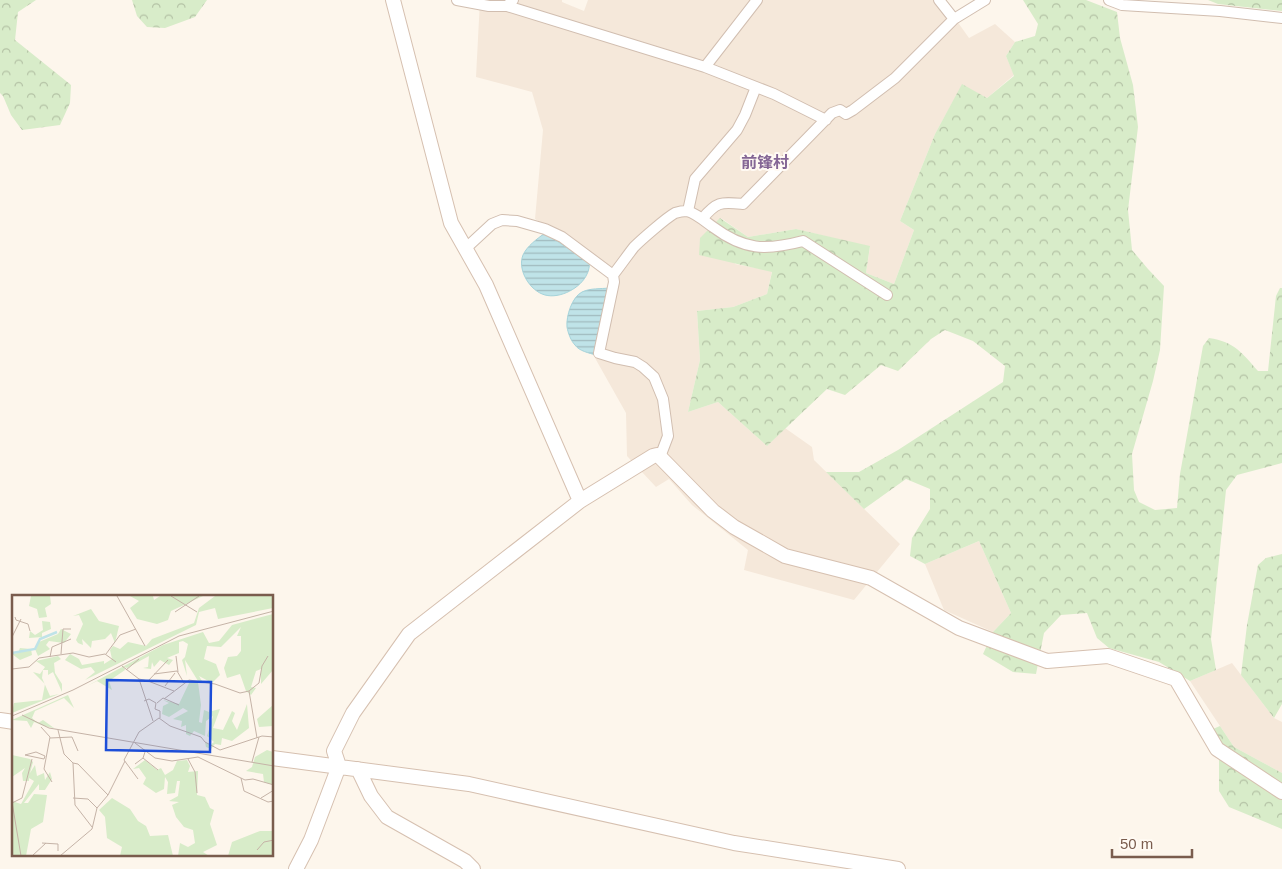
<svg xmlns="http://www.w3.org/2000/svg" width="1282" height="869" font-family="Arial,'Noto Sans SC',sans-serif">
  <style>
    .residential { fill: #f5e8da }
    .forest { fill: url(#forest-crowns) }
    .water { fill: url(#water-rules); stroke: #a5d3da }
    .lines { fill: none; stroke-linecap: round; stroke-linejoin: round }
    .street-casing { stroke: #d1beb0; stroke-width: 12 }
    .secondary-casing { stroke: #d6c0b0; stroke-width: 16 }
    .street { stroke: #fff; stroke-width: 10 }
    .secondary { stroke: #fff; stroke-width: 14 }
    .labels { text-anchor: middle; stroke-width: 4; stroke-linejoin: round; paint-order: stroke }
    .quarter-label { font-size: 16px; font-weight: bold; fill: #846695; stroke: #fffaf3 }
    .inset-river { fill: none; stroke: #bfe3e8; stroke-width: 2.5 }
    .inset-road { fill: none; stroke: #c5b3a7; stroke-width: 1 }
    .view { fill: #1d4ed8; fill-opacity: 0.15; stroke: #1d4ed8; stroke-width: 2.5 }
    .inset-edge { fill: none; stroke: #7a5c4d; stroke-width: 2.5 }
  </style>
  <defs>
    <pattern id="forest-crowns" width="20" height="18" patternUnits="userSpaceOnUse" patternTransform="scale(1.25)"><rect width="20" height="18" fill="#d8ecc9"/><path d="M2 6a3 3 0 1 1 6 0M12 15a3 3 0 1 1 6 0" fill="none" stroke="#b4c2a5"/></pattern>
    <pattern id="water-rules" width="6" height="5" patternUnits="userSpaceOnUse" patternTransform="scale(1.25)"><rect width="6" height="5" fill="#bfe3e8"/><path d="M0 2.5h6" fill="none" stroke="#a0bbbe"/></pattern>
  </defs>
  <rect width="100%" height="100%" fill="#fdf6ec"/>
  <path class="residential" d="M480 0H562V2L584 11 588 0H942L969 38 995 24 1015 42 1006 56 1014 75 987 98 962 85 935 134 900 221 914 230 894 284 866 273 870 247 796 229 748 237 721 218 735 264 772 271 767 294 733 307 697 311 700 360 688 412 718 402 767 446 785 428 812 447 814 460 900 544 854 600 744 570 748 550 692 505 669 479 656 487 627 456 626 413 595 358 613 268 535 219 543 130 532 92 476 77Z
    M979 541 1011 613 993 632 944 610 925 564Z
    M1232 663 1274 718 1282 722V773L1234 747 1190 681Z"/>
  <path class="forest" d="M0 0H36L18 12 15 40 71 85 70 103 60 125 22 130 11 115 3 96 0 93Z
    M132 0H207L195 17 165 28 147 27 137 16Z
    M1023 0H1086L1117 12 1120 38 1133 85 1138 127 1128 210 1132 250 1148 269 1164 286 1160 350 1153 381 1132 454 1134 490 1139 502 1155 510 1177 508 1180 474 1203 346 1209 338C1235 342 1242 353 1258 371H1268L1276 296 1280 288H1282V463L1237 475 1226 490 1211 639 1216 670 1190 681 1159 662 1109 648 1097 638 1087 613 1061 615 1044 633 1036 674 1013 672 983 654 993 632 1011 613 979 541 925 564 910 556 912 538 930 509V489L906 479 864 509 826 472H859L898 450 1003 382 1005 366 973 341 945 330 931 339 898 371 881 365 845 395 827 389 767 446 718 402 688 412 700 360 697 311 733 307 767 294 772 272 699 255 700 238 720 218 748 237 796 229 870 246 866 273 894 284 914 230 900 221 935 134 962 84 987 98 1014 76 1006 56 1015 42 1035 36 1038 24Z
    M1208 0H1282V11L1218 4Z
    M1282 554V704L1274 718 1241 675 1247 625 1258 565 1266 558Z
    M1220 726 1234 747 1282 773V829L1229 807 1219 791V743L1213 729Z"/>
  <path class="water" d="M545 233 590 263C589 266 589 271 587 274 581 288 560 299 545 295 530 291 517 270 523 255 527 246 537 239 545 233Z
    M609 288 596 355C589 353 579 351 575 345 571 341 568 333 567 327 566 316 572 297 582 292 590 288 601 289 609 288Z"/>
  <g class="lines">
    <g class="street-casing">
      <path id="street" d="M457 0 489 6H507L513 0
        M939 0 954 19
        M1109 0 1122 5 1220 11 1282 18
        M507 6 705 67 774 94 826 120
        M705 67 757 0
        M688 211 695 179 737 130 745 115 756 87
        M702 219C717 201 721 202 743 204L832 113 840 110 846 114 853 110 895 78 954 19 985 0
        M465 249 492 224 502 220 517 221 545 229 562 237 613 275 614 282 599 353 615 358 635 362 643 367 654 377 663 399 668 436 660 457
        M613 275C620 266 627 256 634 247 641 240 666 218 675 213 678 212 683 211 687 211 694 212 706 222 713 227 744 250 765 251 803 241L887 295"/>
    </g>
    <g class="secondary-casing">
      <path id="secondary" d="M393 0 451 223 486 285 580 501
        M0 720 14 722
        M272 758 469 784 734 843 898 869
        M358 769 371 796 387 817 465 861 473 869
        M296 869 311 840 339 766 334 751 353 713 409 634 580 501 653 456 657 455 660 457 713 511 734 527 785 556 871 578 959 628 1047 661 1108 656 1176 679 1217 749 1282 792"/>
    </g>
    <use href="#street" class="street"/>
    <use href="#secondary" class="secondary"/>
  </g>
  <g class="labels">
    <g class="quarter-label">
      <text x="765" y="168">前锋村</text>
    </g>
  </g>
  <g transform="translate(12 595)">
    <rect width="261" height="261" fill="#fdf6ec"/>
    <path d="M19 1H38L39 9 33 13 35 22 27 23 25 14 17 11ZM118 1H141L142 5 148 1H191L159 16 156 25 145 29 125 24 118 13 127 6ZM203 1H261V13L206 24 203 13 187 17 184 30 73 85 83 77 79 72 69 74 53 65 58 59 67 64 70 70 92 66V69L100 64 98 55 101 51 108 54 116 47 134 51 140 44 182 28 187 13ZM79 14 87 26 107 31 103 48 99 38 93 44 80 46 79 53 70 44 71 50 66 48 64 45 71 29 67 20 61 21ZM261 19V75L249 89V74L244 76 239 92 244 93 239 100 234 96 228 79 215 83 212 73 216 62 225 61 229 56V41H225L229 32 209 52 195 51 192 64 204 69 208 80 200 88 187 81 190 86H186L173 65 175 81 170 65 173 62 176 49 171 46 167 47V58L155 63 161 65 157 70 148 65 142 72 140 67 139 74 131 73 136 72 137 61 115 73 112 72 113 75 97 86 100 95 85 86 75 91 151 50 191 37 197 48 207 46 220 30ZM30 26 38 27 39 34 30 38V42L17 43 18 36 23 40 31 35ZM49 34 59 39 52 48 37 46 34 50 38 54 26 61 23 54 27 47 46 39ZM8 53 19 54 20 60 8 65 0 59 6 58ZM46 61 49 64 42 68 43 78 50 89V97L41 77 36 80V75H31L30 83 38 101 47 99 0 118 2 108 30 105 33 89 21 77 28 79 33 72 24 66ZM178 86 186 87 189 110 187 127 190 128 192 115 197 117 199 110 200 116 208 114 201 133 211 135 220 116 223 118 220 126 225 135 235 109 237 133 220 146 210 143 209 150 203 149 199 154 194 152 193 147 198 150 202 147 195 141 201 121 194 126 193 141 182 136 178 141 174 139V130L169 132 170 126 161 124 176 116 171 113 157 122 150 119 151 111 157 108 151 105 167 109ZM56 100 62 113 52 103 23 116 20 123 26 128 31 125 42 133 56 136 32 131 22 127 19 133 15 126 0 125ZM261 110V131L247 132 245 124ZM255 155 261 157V190L252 187 251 179 234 176 240 172 243 162ZM0 160 18 164 21 167 18 178 23 170 25 181 32 178 33 185 38 177 40 184 33 195H27V189L12 208H16L22 199 35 200 31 227 19 234 14 261H0V206L9 209 22 186 17 183V186H11L10 178 13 173 0 182ZM133 165 145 175 149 173 153 180 161 175 165 166 175 165 178 171 176 177 186 176 185 200 193 202 198 213 202 215 198 229 205 250 191 257 197 261H166L168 248 176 252 183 248 181 235 172 232 164 222 160 210 167 207 157 206 166 201 168 186H165L163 198 155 199 156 187 153 182 152 194 144 198 131 189 134 183 127 173 121 174ZM100 203 118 214 126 226 134 231 138 241 156 240 161 261H108L110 252 95 243 93 222 87 215ZM248 236H261V261H216L220 247Z" fill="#d8ecc9"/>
    <path class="inset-river" d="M0 58 23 54 28 44 45 37"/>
    <path class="inset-road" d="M105 1 133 51M159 1 185 17M163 17 187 1M3 22 4 25 16 29 18 36M0 42 9 24M49 59 51 34H59M94 59 108 40 124 34M164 61 166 77M38 62 40 52 59 44M110 71 127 84 141 126M0 74 17 72 27 63 61 58 77 62 93 59 104 67M114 75 127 64M142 79 165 76 172 88M127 84 136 86 156 65M136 86 162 96M153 91 163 78M237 96 245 143M152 104 177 85 203 89 228 98 237 96 247 88 250 71 256 61M132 106 137 104 144 108 143 114 148 116V123M145 108 151 103 167 110M10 120 37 133 262 171M0 121 61 95 167 41 262 16M29 132 38 142 32 174 40 187M46 135 52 159 61 168 63 210 80 232M38 143 60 142 66 156M123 148 143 163 160 166 186 162 233 185 241 184 262 190M24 157 33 161 32 164 13 160ZM131 163 146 175M176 164 183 177 185 198M240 167 247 142M61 168 66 169 96 200M123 169 131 163 133 157M229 183 232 196 256 207 262 206M126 184 112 165 127 137 147 123 158 131 189 142 193 147 208 155 250 141 262 142M61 203 76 204 85 213M249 203 262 195M0 207 9 261M0 208 10 203 20 164M30 248 46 249V256M245 255 252 247 262 245M20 261 34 248M48 261 80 234 85 213 96 200 113 166"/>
    <path class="view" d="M95 85 199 87 198 157 94 155Z"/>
    <rect width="261" height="261" class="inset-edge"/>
  </g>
  <path d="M1112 849v8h80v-8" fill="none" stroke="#7a5c4d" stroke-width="2.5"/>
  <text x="1120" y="849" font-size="15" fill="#7a5c4d" stroke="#fffaf3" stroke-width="4" paint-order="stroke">50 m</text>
</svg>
